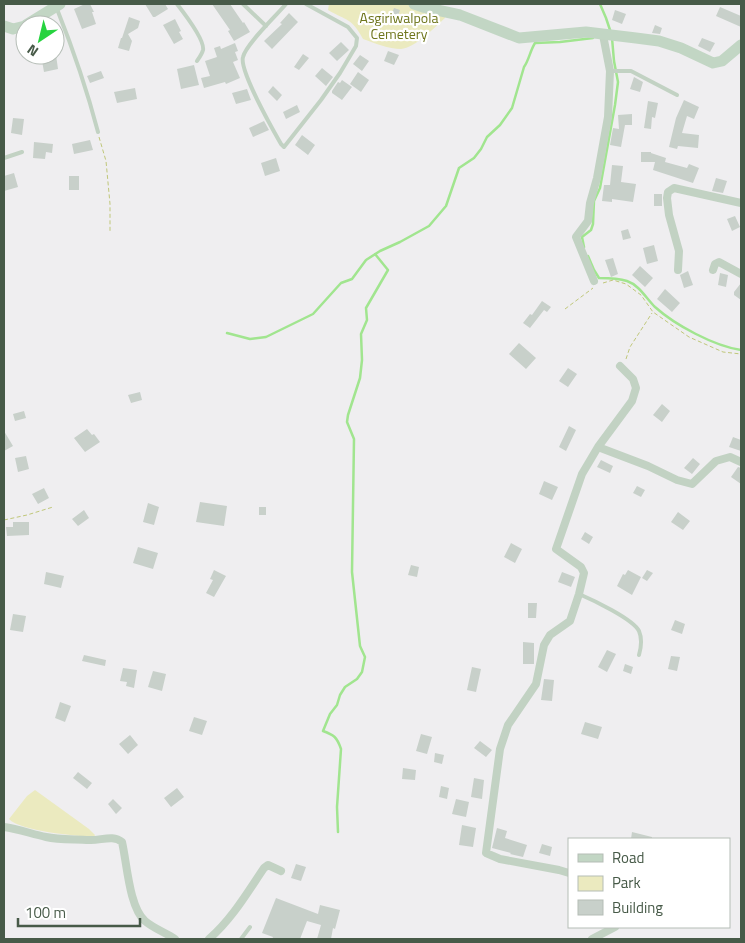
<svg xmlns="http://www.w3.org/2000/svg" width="745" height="943" font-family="'Titillium Web',sans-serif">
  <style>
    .green { fill: #ebeabf }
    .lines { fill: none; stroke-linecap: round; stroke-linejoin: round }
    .stream { stroke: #a1e58f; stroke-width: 2.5 }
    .building { fill: #c8d0ca }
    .path { stroke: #c0c77a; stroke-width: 1; stroke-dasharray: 4 2.5; stroke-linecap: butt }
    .lane { stroke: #c2d2c3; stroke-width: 4 }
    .street { stroke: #c2d2c3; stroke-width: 8 }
    .secondary { stroke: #c2d6c4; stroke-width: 11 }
    .labels { text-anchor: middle; stroke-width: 4.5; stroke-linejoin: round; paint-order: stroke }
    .park-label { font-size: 14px; fill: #6f761d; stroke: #fff }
  </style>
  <rect width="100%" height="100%" fill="#efeef0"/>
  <path class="green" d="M329 4H407L415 7 444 14 445 18C435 27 415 48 401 49 389 49 374 43 363 39 352 18 347 21 328 10Z
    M35 790 89 829 95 835 94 837C76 836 20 831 9 819L27 796Z"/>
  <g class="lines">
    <path class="stream" d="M600 4 606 18 610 30
      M584 247 582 237 591 230 593 224 594 201 600 188 615 105 618 82 614 61 612 38
      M588 256 594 270 599 278C608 278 618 278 627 281 639 285 646 298 655 307 675 325 714 346 741 350
      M227 333 250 339 266 337 313 314 341 283 352 279 366 260 380 251 400 242 429 226 446 206 459 168 474 158 481 149 487 137 500 125 512 108 524 67C529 60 530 51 535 43L560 42 593 38
      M338 832 337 807 341 749C337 737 334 735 323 731L330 714 337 705 340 695 345 687 357 679 362 672 365 657 360 646 352 572 354 439 347 422 348 415 360 378 362 360 361 334 367 320 366 308 388 270 375 254"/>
  </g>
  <path class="building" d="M85 4H90L94 12H92L96 24 82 29 74 9Z
    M145 4H165L168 9 155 17H153Z
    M212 4H230L243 23 244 22 250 32 234 41 228 31 230 30Z
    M720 7 741 16V27L716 16Z
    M394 8 400 10 396 22 390 19Z
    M615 10 626 14 622 24 612 20Z
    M289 13 298 22 272 49 264 41 282 24 280 23Z
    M129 17 140 21 138 28 128 34 132 41 129 51 118 48 121 38H122Z
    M175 19 181 31 179 32 183 39 174 44 163 25Z
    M655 25 662 28 660 34 652 33Z
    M702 38 715 43 710 52 698 46Z
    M341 42 349 50 337 61 329 53Z
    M235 43 238 51 235 52 238 60 233 62 240 78 226 84 225 82 204 88 201 78 210 76 205 61 217 57 214 48 220 46 221 49Z
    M388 51 399 55 394 65 384 61Z
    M303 54 309 58 299 70 294 67Z
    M41 55H56L58 69 44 72Z
    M360 55 369 61 362 71 353 64Z
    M194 65 199 85 181 89 177 69Z
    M322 68 333 77 326 86 315 76Z
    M101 71 104 78 90 83 87 76Z
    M358 72 369 80 361 92 350 84Z
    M634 77 643 82 640 92 630 89Z
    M342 80 352 87 342 100 332 93V91L338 82 340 83Z
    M273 86 282 95 277 101 268 92Z
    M135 88 137 99 117 103 114 92Z
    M247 89 251 100 236 104 232 93Z
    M684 100 699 107 694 119 687 116 682 133 699 135 698 148 678 146 677 149 669 147 676 118Z
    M648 101 658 103 655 118 652 117 651 129 644 128Z
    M297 105 300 112 286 119 283 112Z
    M632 114V125H625L621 147 610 145 613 128 619 129 618 115Z
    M13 118 24 119 22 135 11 133Z
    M264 121 269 130 253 137 249 128Z
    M302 135 315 145 308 155 295 145Z
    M90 140 93 150 74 154 72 144Z
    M34 142 53 144 52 153 46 152 45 159 33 158Z
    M641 152H651V153L666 158 665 162 687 168 689 164 699 168 693 183 653 170 655 162H641Z
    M276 158 280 171 265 176 261 163Z
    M612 165 623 166 621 182 636 184 633 202 612 199V202L602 201 604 185H610Z
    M14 173 18 187 4 191V176Z
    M69 176H79V190H69Z
    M716 178 727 181 723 193 712 191Z
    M654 194H662V206H654Z
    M735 216 740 227 732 231 727 219Z
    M628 229 631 238 623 240 621 231Z
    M654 245 658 261 647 264 643 248Z
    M613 258 618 274 611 277 605 260Z
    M640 266 653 278 645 287 632 275Z
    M688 271 693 285 684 288 680 275Z
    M720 273 728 275 726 287 718 285Z
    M741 283V300L734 295V292Z
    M665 289 680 303 672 312 657 299Z
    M542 301 551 307 547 312 544 310 530 328 523 323 530 314 532 315Z
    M519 343 536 358 526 369 509 354Z
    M568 368 577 374 568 387 559 381Z
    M140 392 142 400 131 403 128 395Z
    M662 404 670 411 662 422 653 415Z
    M24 411 26 418 15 421 13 414Z
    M569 426 576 430 566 451 559 447Z
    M87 429 92 435 94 434 100 442 85 452 74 438Z
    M4 431 13 446 4 451Z
    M733 437 741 440V451L729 447Z
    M26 456 29 469 18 472 15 458Z
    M693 458 700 464 692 474 684 468Z
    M601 460 613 466 610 473 597 467Z
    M738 467 741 468V484L731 477Z
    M544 481 558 487 552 500 539 494Z
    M637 486 645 490 641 497 633 493Z
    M44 488 49 498 38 504 32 494Z
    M200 502 227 506 224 526 196 522Z
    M148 503 159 507 154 525 143 522Z
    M259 507H266V515H259Z
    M84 510 89 518 78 526 72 519Z
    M678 512 690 521 683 530 671 522Z
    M13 522H29V535L7 536 6 527H13Z
    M585 532 593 537 589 544 581 539Z
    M511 543 522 549 515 563 504 557Z
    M138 547 158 553 153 569 133 563Z
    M411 565 419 567 417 577 408 575Z
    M214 570 226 576 214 597 206 593 213 580 210 579Z
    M628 570 641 577 632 595 617 586 623 574 625 575Z
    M647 570 653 573 647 581 642 578Z
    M46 572 64 576 61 588 44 584Z
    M562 572 575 577 571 587 558 582Z
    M528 603H537L536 618H528Z
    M13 614 26 616 23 632 10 630Z
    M675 620 685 624 682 634 671 630Z
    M523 642 534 643V664H523Z
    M607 650 616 654 607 672 598 667Z
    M84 655 106 660 105 666 82 661Z
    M671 656 680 657 677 671 668 669Z
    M625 664 633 667 631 674 623 671Z
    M472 667 481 669 476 692 467 690Z
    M123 668 137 670 134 688 126 686 127 682 120 681Z
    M153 671 166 674 162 691 148 687Z
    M544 679 554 680 552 701 541 700Z
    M60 702 71 706 65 722 55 718Z
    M194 717 207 721 202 735 189 731Z
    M585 722 602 727 598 739 581 734Z
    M421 734 432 737 427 754 416 751Z
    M130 735 138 745 128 754 119 744Z
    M480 741 492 750 486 757 474 748Z
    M435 753 444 755 442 764 434 762Z
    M403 768 416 770 415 780 402 779Z
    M78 772 92 783 87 789 73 778Z
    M474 778 484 780 482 799 471 797Z
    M441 786 449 788 447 799 439 797Z
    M177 788 184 797 171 807 164 798Z
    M113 799 122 808 116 814 108 804Z
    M456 799 469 802 466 817 452 814Z
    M462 825 476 828 473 847 459 845Z
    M497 828 507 831 505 838 527 845 523 857 510 854 511 853 492 848Z
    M632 832 652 837V839H631Z
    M542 844 552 847 550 856 539 853Z
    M296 864 306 867 301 881 291 878Z
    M276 898 318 914 320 905 340 910 335 929 333 928 331 939H317L321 925 307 921 300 939H272L273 937 262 933Z"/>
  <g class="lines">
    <path class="path" d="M99 137 106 161 110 204V232
      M603 283 613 280 626 284 641 295 653 312 689 337 723 352 741 354
      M565 309 593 288
      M626 359 630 347 652 313
      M4 520 27 515 53 507"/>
    <path class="lane" d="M177 4C184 13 205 40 203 50 202 54 199 58 197 61
      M243 4 266 26
      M286 4C276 16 246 44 243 57 239 70 273 130 281 144L284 147 321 100 340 73 356 46 357 38 348 27 306 4
      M57 9C73 49 87 90 98 132
      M610 71H631L677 95
      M4 158 22 152
      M579 594C593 600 633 619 639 631 642 638 641 648 639 655
      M241 939 250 927"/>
    <path class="street" d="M678 270 679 251 669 215 667 198 668 192 674 188 741 203
      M713 270 715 264 719 262 741 274
      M594 281 576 237 588 221 590 203 597 178 608 117 610 71 603 35
      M598 447 648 466 677 480 692 484 716 461 730 457 741 462
      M4 827C18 829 32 834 46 837 59 840 75 839 89 840 100 841 113 834 122 842 127 863 129 907 145 921 153 928 166 933 175 939
      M569 873 559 870 500 859 486 853 500 749 508 725 536 684 544 645 550 635 570 621 579 594 584 573 581 567 556 549 582 474 598 447 632 401 636 388 633 379 620 366
      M209 939C232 919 247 893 264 868L268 865 281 871
      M592 939 615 927"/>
    <path class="secondary" d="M414 4 423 7 460 15 519 38 586 32 636 38 659 41 681 48 713 63 722 61 741 45
      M26 25 60 4
      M4 26 13 29 25 26"/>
  </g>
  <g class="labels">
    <g class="park-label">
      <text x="399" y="23">Asgiriwalpola<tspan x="399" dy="16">Cemetery</tspan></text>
    </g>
  </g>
  <rect width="745" height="943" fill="none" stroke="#475a48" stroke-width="10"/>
  <rect x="568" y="838" width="162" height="90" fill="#ffffff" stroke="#b5bdb6"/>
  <rect x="578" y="854" width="25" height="8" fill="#c2d6c4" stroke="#b5bdb6"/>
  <text x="612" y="863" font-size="15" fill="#475a48">Road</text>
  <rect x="578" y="876" width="25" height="15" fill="#ebeabf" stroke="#b5bdb6"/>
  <text x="612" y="888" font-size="15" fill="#475a48">Park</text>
  <rect x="578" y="900" width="25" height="15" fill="#c8d0ca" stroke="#b5bdb6"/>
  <text x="612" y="913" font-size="15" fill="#475a48">Building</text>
  <g transform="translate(40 40) rotate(215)"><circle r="24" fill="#ffffff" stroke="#b5bdb6"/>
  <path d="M0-4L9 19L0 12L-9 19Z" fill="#26d33f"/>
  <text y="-8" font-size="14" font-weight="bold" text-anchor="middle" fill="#475a48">N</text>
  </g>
  <path d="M18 918v8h122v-8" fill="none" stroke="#475a48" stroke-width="2.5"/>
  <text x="25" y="918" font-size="15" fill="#475a48" stroke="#ffffff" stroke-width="4" paint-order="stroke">100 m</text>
</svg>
